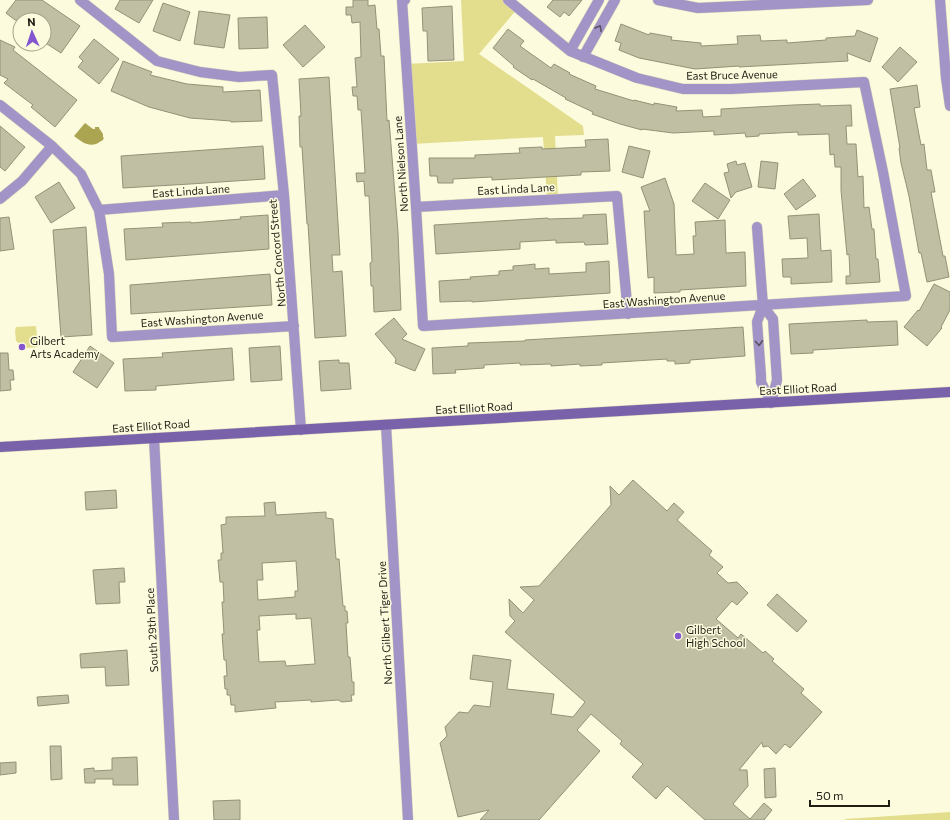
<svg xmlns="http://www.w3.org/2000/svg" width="950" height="820" font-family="Commissioner,sans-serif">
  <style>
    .green { fill: #e3de8d }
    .water { fill: #aba551 }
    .building { fill: #c0bfa3; stroke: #939277; fill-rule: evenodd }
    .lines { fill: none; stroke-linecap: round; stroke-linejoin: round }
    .minor-casing { stroke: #d9d8bd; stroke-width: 11 }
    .tertiary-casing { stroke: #d9d8bd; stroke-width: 11 }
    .secondary-casing { stroke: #d9d8bd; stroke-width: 11 }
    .minor { stroke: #a294c6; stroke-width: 10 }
    .tertiary { stroke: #a294c6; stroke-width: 10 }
    .secondary { stroke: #7a62ab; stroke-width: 10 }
    .oneway { stroke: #5a5364 }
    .poi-dot { fill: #8356d0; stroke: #fcfbdd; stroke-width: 1.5 }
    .labels { text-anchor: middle; stroke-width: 3; stroke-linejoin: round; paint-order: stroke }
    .street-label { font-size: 11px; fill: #1f1e14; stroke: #fcfbdd }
    .poi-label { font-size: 11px; fill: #1f1e14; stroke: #fcfbdd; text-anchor: start }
  </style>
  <rect width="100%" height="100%" fill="#fcfbdd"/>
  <path class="green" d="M461 0H509L518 8 479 54 583 126 584 135 555 136 558 199H547L543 137 412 144 406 64 464 61Z
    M36 326 38 347 26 348 16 341 15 330 16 327Z
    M950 812V820H845V819Z"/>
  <path class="water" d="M85 123 93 129H95V127H99V128L103 134V137L104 138 102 141H101C91 149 83 143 74 136Z"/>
  <path class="building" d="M16 0H42L80 26 61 53 44 42V20H15L6 13Z
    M120 0H153L139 23 115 9Z
    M353 0H368V6L375 5 377 29H379L381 56H384L387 121 389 120 398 232 401 310 374 312 373 286H371L370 263 372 262 369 196H365L364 181 357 182 356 173H365L361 110H358L357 96H353L352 87H357L355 58 361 57 360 22 352 23 351 15H346V7H353Z
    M553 0H582L569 16 564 12 560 17 547 7Z
    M163 3 190 12 180 41 153 31Z
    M452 6 454 60 428 61 427 31H423L422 8Z
    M199 11 230 15 224 48 194 44Z
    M267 17 268 48 239 49 238 18Z
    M621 24 649 35 650 33 672 37 671 40 701 43V46L738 44 737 36 760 35 761 41 787 40V43L826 40V38L855 36 857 30 878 38 870 62 847 53 848 61 739 67V66L695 69 639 58 619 50 621 43 615 41Z
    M305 25 325 47 303 67 283 45Z
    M508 29 524 41 520 46 551 68 554 64 570 73 569 74 596 86 595 89 634 101V100L654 105V103L677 107 676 111 702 110 703 117 721 116V109L793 105 820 104V106L851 105 852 126H846L847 144H856L858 177 863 176 864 208 869 207 872 229H874L876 259H878L880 282 846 284V276H850L849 254 847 255 841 190V167H835L834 154 830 155 829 134 798 135V132L759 134V136L746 137 745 133 714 135V131L673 133 642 129V130L620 124 592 114 593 112 565 99 566 98 533 79 532 80 513 67 514 66 493 48Z
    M94 39 119 59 99 84 78 67 83 61 79 57Z
    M0 40 15 47 13 50 77 100 55 127 31 107 33 105 4 83 8 79 0 75Z
    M900 47 917 62 898 82 882 67Z
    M123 61 152 72 150 75 187 84 223 87V92L260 90 262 121 231 122V121L190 118 149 107 111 91Z
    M329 77 340 255H332L333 272 342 271 346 336 315 338 308 224H307L302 147H300L299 116H301L299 79Z
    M917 85 920 107 914 108 921 145 924 144 927 170H931L935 192H931L943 256H945L949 277 927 282 921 253H919L909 196 901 163 899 148H900L890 89Z
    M0 126 25 147 5 171 0 167Z
    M608 139 610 171 581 172V175L492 180V177L453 179V183H438L437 176H430L429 158H475V155L520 153 519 148 542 147V149L586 147 585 140Z
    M263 146 265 179 190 184 123 188 121 156Z
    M629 146 650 151 643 178 622 172Z
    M736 161 737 165 745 163 752 187 736 192 731 198 724 173 729 172 727 164Z
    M761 161 778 163 775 189 758 187Z
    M665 178 674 204 676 255 694 254 693 236H696L695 222 725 220 726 253 745 252 746 286 680 290V292L654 293V277L648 278 644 211H650L641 187Z
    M803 179 816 196 796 210 784 194Z
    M59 182 75 208 51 223 35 197Z
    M705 183 730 200 718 219 692 201Z
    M606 214 608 244 585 245 584 242 556 243V240L520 242V249L436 254 434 225 548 218V219L583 218V215Z
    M819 214 821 251 831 250 832 282 791 284V277H783L782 259 808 258 807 238 790 239 788 216Z
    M268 215 269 249 126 260 124 229 163 227 162 223 191 222V223L241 219 240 217Z
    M9 217 14 249 0 251V218Z
    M86 227 92 335 61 337 53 230Z
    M609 261 610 293 472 302V301L440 302 439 281 471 279 470 277 499 275V271L513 270V266L526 265 535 264V269L549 268V274L586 272V263Z
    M270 274 272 305 131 314 130 285Z
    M934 284 950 292V310L941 327 942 328 927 346 904 327 918 310 919 311Z
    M394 318 407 334 402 339 425 349 415 371 395 363 396 359 375 334Z
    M867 320V322L897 321 898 345 813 350V353L791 354 789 324Z
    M743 327 745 356 690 360V363L675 364V361H667V359L602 363V365L580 366V364L551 366V364L520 365V363L484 365V368L455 370 456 373 433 374 432 348 468 346V343L525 341V340Z
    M90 346 114 363 97 388 73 372Z
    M280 346 282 380 251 382 249 348Z
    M232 348 234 380 156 386V390L125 391 123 359 163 357 162 353Z
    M0 353H8L9 370H13L14 380H10L11 390 0 391Z
    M339 360V363H349L351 389 321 391 319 361Z
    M633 480 667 511 674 503 684 512 677 520 712 551 709 555 723 567 717 573 728 583 737 582 748 593 737 605 732 601 716 619 738 638 741 634 763 653 765 651 774 659 772 661 804 689 801 693 822 712 790 748 785 744 776 754 768 746 763 747 762 742 739 770H747L748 786 733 804 750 819 764 803 772 810 764 820H705L667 786 656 799 632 777 643 764 620 744 622 741 591 714 577 730 600 751 539 820H480L489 810 458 817 440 743 447 736 445 727 459 712 468 713 474 705 490 707 493 682 470 679 473 655 511 660 507 689 554 694 551 714 573 717 585 702 505 632 515 621 510 616 509 599 523 613 534 600 520 587 539 586 611 505 610 486 619 495Z
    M116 490 117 508 86 510 85 492Z
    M275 502 276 515 326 512V518L333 519 336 559H339L343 606H345V611H347L348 623H346L348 657H350L352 682H354V695H351L352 701 342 702 338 700 311 702V700L275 702 276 708 235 712V705H231L230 695H227V689H225L224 676H227L226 660H224L222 634H224L222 602H224L223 582H220L218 560H221V553H223L221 525 226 524V517L265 516 264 503ZM296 561 298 591H295V597L258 600 257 580H263L262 563ZM296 614V619L311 618 315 664 286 666 285 661 259 662 257 630H260L259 616Z
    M124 568 125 582H119L120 603 96 604 93 570Z
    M777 594 807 621 797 632 767 605Z
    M127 650 129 685 106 686 105 667 81 668 80 654Z
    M68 695 69 703 38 706 37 697Z
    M50 746H61L62 779 51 780Z
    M137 757 138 785H113V779H95V783H85L84 769 94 768V771L112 770V758Z
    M16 762V773L0 775V763Z
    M775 768 776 797 765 798 764 769Z
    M240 800V820H214L213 801Z"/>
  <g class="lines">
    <g class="minor-casing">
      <path id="minor" d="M80 0 157 61 200 72 239 77 272 75 284 195 301 430
        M405 0 402 1 416 207 423 326 906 296 883 172 864 82 731 89H683L637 78 570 51 508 0
        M940 0 946 78 950 106
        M570 51 599 0
        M583 57 615 0
        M0 105 52 146 81 174 99 210 109 274 112 337 294 326
        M0 199 22 181 52 146
        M416 207 617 196 628 314
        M99 210 284 195
        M757 227 763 306 757 322 761 376V382L771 403
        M763 306 773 319 777 380 771 403
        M386 425 408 820
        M154 438 174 820"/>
    </g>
    <g class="tertiary-casing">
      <path id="tertiary" d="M658 0 698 8 868 0"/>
    </g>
    <g class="secondary-casing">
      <path id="secondary" d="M0 447 950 392"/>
    </g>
    <use href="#minor" class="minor"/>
    <use href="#tertiary" class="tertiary"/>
    <use href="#secondary" class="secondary"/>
  </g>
  <defs><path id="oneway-chevron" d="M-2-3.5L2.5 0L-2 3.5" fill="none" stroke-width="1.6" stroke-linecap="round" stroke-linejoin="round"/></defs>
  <g class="oneway">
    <use href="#oneway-chevron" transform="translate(599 28) rotate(-61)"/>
    <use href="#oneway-chevron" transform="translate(759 343) rotate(86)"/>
  </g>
  <g class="poi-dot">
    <circle cx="22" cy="347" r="4"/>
    <circle cx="678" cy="636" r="4"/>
  </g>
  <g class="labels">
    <g class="street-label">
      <text transform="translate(732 75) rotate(-1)" y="4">East Bruce Avenue</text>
      <text transform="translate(401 164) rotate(-94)" y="4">North Nielson Lane</text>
      <text transform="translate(516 189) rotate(-3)" y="4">East Linda Lane</text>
      <text transform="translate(191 191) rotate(-4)" y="4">East Linda Lane</text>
      <text transform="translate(277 253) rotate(-95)" y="4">North Concord Street</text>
      <text transform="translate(664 300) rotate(-4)" y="4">East Washington Avenue</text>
      <text transform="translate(202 319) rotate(-4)" y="4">East Washington Avenue</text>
      <text transform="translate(798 389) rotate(-3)" y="4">East Elliot Road</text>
      <text transform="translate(474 408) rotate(-3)" y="4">East Elliot Road</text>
      <text transform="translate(151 426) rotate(-4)" y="4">East Elliot Road</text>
      <text transform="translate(385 623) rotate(-93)" y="4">North Gilbert Tiger Drive</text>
      <text transform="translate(152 630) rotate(-93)" y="4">South 29th Place</text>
    </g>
    <g class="poi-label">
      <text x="30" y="345">Gilbert<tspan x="30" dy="13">Arts Academy</tspan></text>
      <text x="686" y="634">Gilbert<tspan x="686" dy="13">High School</tspan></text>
    </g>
  </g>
  <g transform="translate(32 32) rotate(357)"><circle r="19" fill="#fcfbdd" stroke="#a4a38d"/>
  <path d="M0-3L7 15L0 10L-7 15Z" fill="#8356d0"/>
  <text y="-6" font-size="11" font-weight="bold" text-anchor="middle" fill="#1f1e14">N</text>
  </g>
  <path d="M810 800v6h79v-6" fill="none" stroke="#1f1e14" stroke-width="2"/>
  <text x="816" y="800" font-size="12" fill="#1f1e14" stroke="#fcfbdd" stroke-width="3" paint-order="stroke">50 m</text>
</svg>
